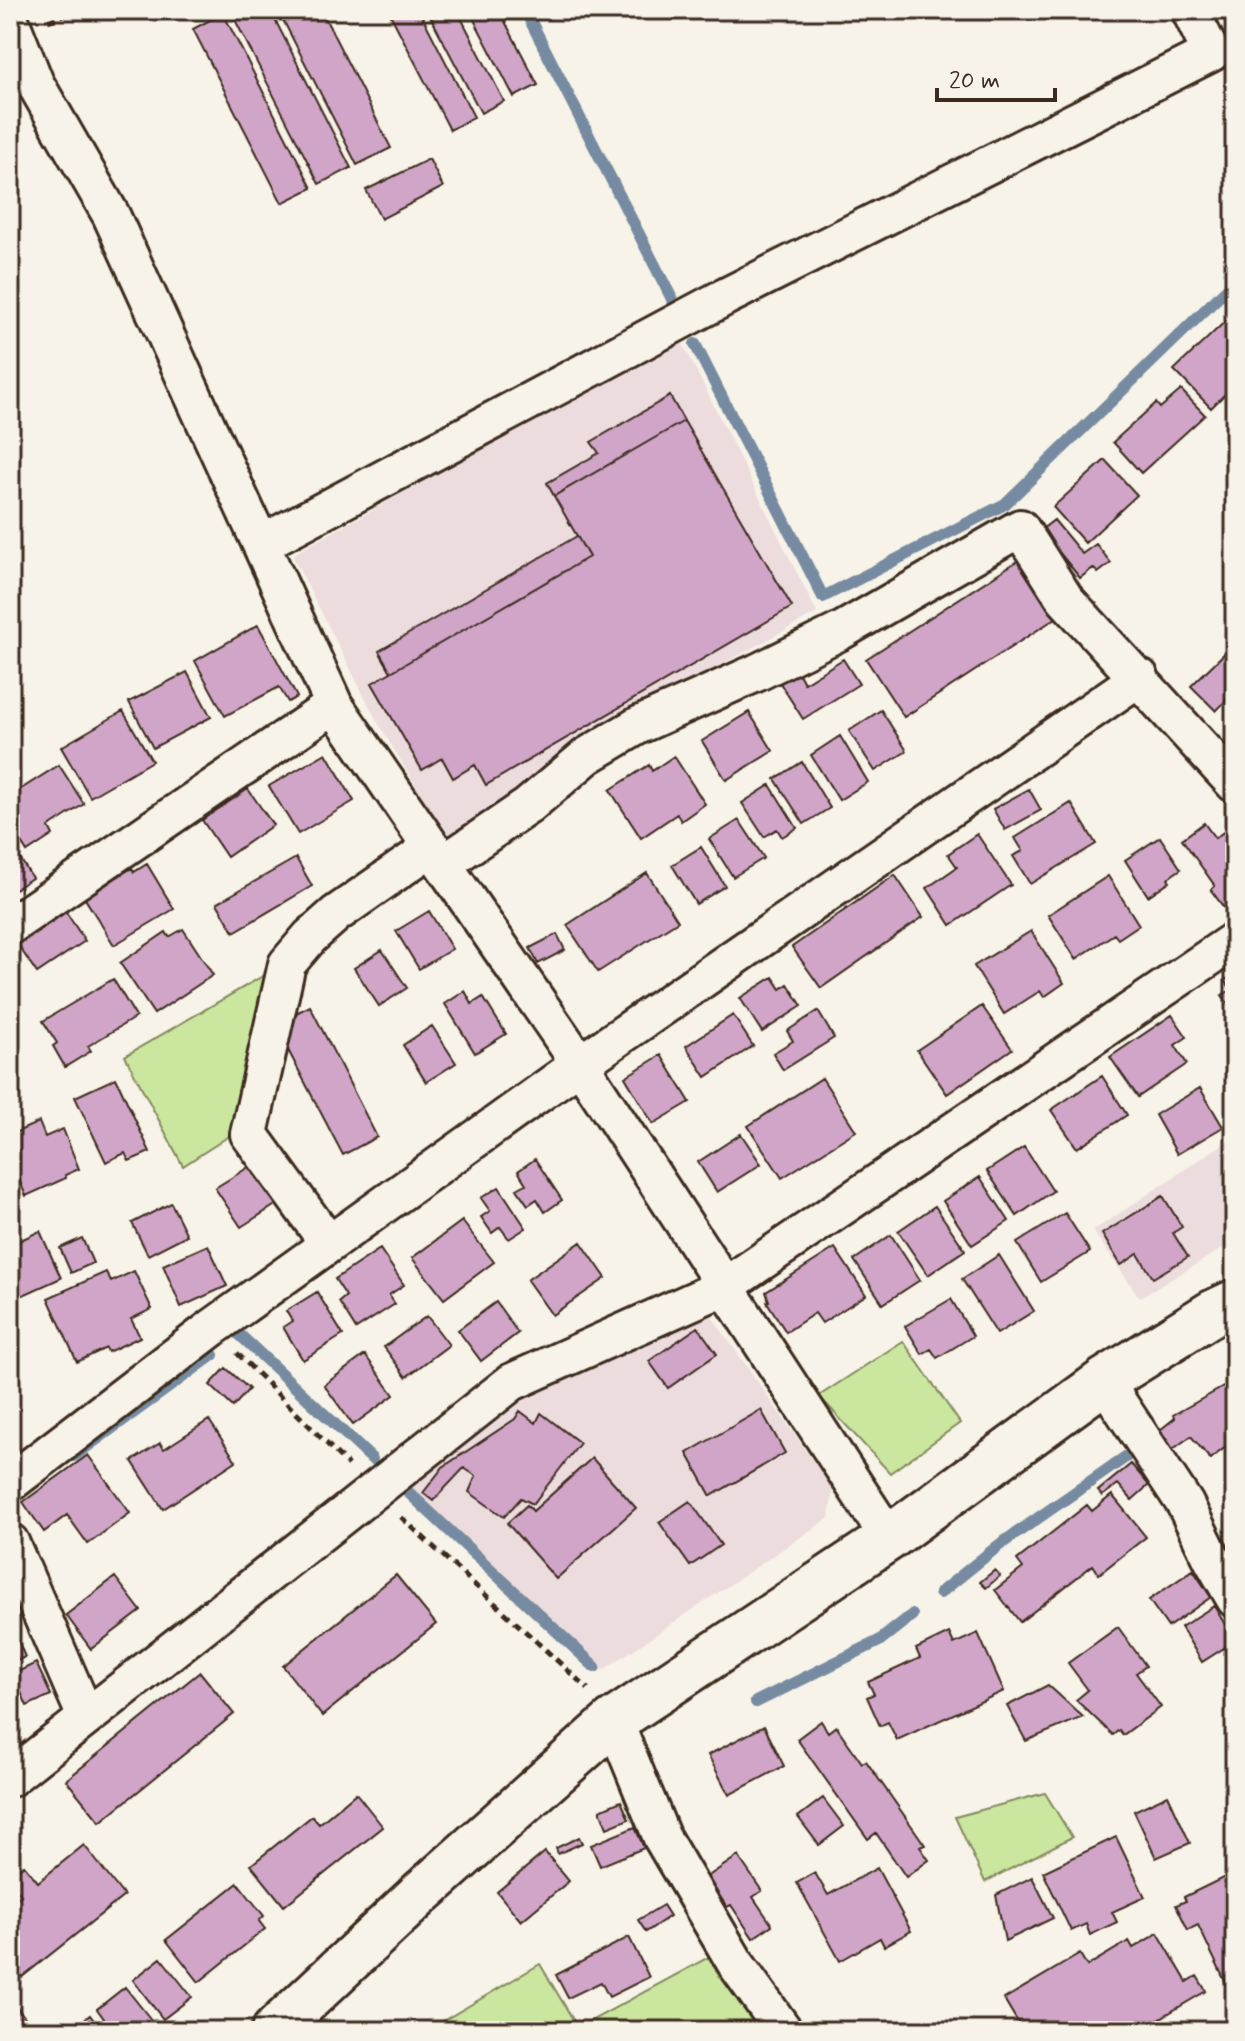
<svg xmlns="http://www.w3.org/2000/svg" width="1245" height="2041" font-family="Mynerve,sans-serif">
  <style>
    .built { fill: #ecdcde }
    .green { fill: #cbe79f; stroke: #83885e; stroke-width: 2 }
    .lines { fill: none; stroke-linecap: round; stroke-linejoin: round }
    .stream { stroke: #768ba1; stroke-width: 12 }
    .building { fill: #d1a5c8; stroke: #3b2a1e; stroke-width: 2 }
    .minor-casing { stroke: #3b2a1e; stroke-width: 42 }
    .tertiary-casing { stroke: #3b2a1e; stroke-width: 50 }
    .path { stroke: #3b2a1e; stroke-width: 5; stroke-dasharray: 8 6; stroke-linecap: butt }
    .minor { stroke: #f7f3e8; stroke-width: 36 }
    .tertiary { stroke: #f7f3e8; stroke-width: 44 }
  </style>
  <rect width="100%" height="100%" fill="#f7f3e8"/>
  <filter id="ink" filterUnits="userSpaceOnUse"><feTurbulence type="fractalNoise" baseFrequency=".0125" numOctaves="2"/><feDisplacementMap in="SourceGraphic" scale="16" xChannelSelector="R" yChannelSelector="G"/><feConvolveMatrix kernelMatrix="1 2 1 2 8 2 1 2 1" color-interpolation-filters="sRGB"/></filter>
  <g filter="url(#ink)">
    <path class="built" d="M680 338 817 613 612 724 453 848 377 721 292 555Z
      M1235 1136V1241L1140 1298 1093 1231Z
      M710 1314 833 1489 829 1518 603 1670 405 1488 522 1395Z"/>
    <path class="green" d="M268 973 240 1129 183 1166 125 1056Z
      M903 1341 960 1423 890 1473 819 1396Z
      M1045 1793 1072 1837 985 1882 955 1817Z
      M716 1953 759 2031H426L540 1964 578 2028Z"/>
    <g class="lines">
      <path class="stream" d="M525 10 672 299
        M695 344 823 597 1005 504 1235 281
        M240 1335 372 1459
        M74 1456 213 1355
        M407 1491 595 1667
        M940 1593 998 1546 1127 1456
        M756 1702 879 1641 912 1615"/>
    </g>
    <path class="building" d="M230 10H270L351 168 319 184Z
      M278 10H321L391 148 357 165Z
      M388 10H419L474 117 450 130Z
      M427 10H457L504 101 481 113Z
      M469 10H499L538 85 514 97Z
      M223 13 312 188 282 203 193 29Z
      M429 159 443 187 381 219 366 190Z
      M1234 313 1235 384 1211 408 1174 370Z
      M1181 390 1205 415 1141 473 1113 442 1156 403 1160 408Z
      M670 396 684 421 554 496 547 483 599 453 591 442Z
      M684 421 792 607 486 785 475 765 453 778 442 758 422 770 372 683 589 557 554 496Z
      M1105 460 1137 495 1085 543 1053 507Z
      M1054 520 1082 554 1096 544 1111 563 1098 573 1093 568 1080 578 1041 530Z
      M577 536 589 557 391 672 379 651Z
      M1022 558 1059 616 904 717 866 659Z
      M258 625 297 697 288 702 279 687 225 716 195 661Z
      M1235 643V691L1216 711 1191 686Z
      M843 659 859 684 803 719 780 683 798 672 804 683Z
      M187 672 211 717 153 748 129 702Z
      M881 710 907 751 875 771 849 731Z
      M123 711 152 761 90 797 61 747Z
      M749 712 773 751 726 780 702 741Z
      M840 736 868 782 839 800 811 755Z
      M326 753 354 801 298 834 269 786Z
      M674 756 705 804 681 821 677 814 641 838 610 790 649 765 652 771Z
      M802 762 830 808 804 824 775 779Z
      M59 765 84 804 49 827 53 835 27 852 10 825V796Z
      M770 785 797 828 782 837 777 829 764 837 742 803Z
      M248 789 273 825 227 857 202 820Z
      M1029 789 1041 810 1005 830 993 809Z
      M1071 803 1096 844 1030 884 1013 856 1023 851 1015 838Z
      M739 820 764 858 733 877 709 839Z
      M1204 823 1215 838 1229 828 1235 837V912L1230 916 1211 890 1215 886 1182 839Z
      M977 834 1011 885 951 925 927 888 957 867 948 854Z
      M1160 837 1181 869 1168 878 1170 881 1148 896 1125 860Z
      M10 842 32 878 10 892Z
      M701 847 725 886 696 904 672 865Z
      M296 858 312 886 234 932 217 903Z
      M147 864 174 909 114 945 84 897 132 868 134 872Z
      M647 873 678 921 598 972 567 925Z
      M895 875 923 917 821 988 792 947Z
      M1108 876 1139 925 1118 939 1114 934 1076 959 1048 915Z
      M429 911 452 949 419 969 396 931Z
      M66 912 85 941 37 973 18 945Z
      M183 929 213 975 154 1014 120 963 166 932 169 937Z
      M1031 931 1064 983 1044 997 1040 991 1004 1014 974 966Z
      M557 934 565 950 538 964 530 948Z
      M382 950 407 988 379 1006 354 968Z
      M1235 974V1012L1233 1013 1222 995 1231 990 1225 980Z
      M773 977 781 989 788 984 802 1006 762 1032 740 998Z
      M113 979 136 1017 88 1046 91 1051 65 1067 53 1046 57 1043 43 1021Z
      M465 991 472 1004 483 997 506 1034 475 1053 445 1004Z
      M310 1006 377 1137 343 1155 288 1050 294 1014Z
      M982 1006 1012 1049 947 1094 917 1050Z
      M818 1011 834 1038 783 1070 773 1053 793 1041 787 1031Z
      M733 1015 753 1046 706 1077 686 1046Z
      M1172 1015 1187 1037 1175 1045 1187 1064 1138 1097 1110 1057Z
      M432 1026 456 1063 426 1082 403 1045Z
      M661 1055 690 1102 653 1124 625 1077Z
      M1102 1076 1127 1115 1077 1148 1051 1110Z
      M116 1078 150 1152 129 1161 125 1153 106 1162 75 1097Z
      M822 1078 856 1131 782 1178 748 1126Z
      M1200 1088 1223 1127 1177 1154 1155 1115Z
      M39 1122 45 1137 63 1129 79 1169 65 1175 66 1178 26 1196 10 1159V1135Z
      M741 1134 761 1164 717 1192 698 1162Z
      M1024 1147 1053 1191 1017 1216 987 1171Z
      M535 1159 562 1200 545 1212 537 1199 528 1205 517 1189 526 1184 518 1171Z
      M252 1165 277 1204 241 1227 215 1188Z
      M980 1177 1009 1221 972 1245 943 1201Z
      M499 1187 526 1228 509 1239 500 1227 492 1233 481 1217 490 1211 481 1198Z
      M1163 1196 1182 1227 1173 1233 1188 1257 1153 1278 1138 1254 1121 1265 1102 1234Z
      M171 1203 187 1235 148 1255 132 1223Z
      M935 1206 965 1250 928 1275 898 1231Z
      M1065 1213 1090 1252 1041 1282 1017 1243Z
      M462 1221 494 1262 444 1299 412 1258Z
      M40 1231 61 1278 10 1301V1245Z
      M891 1235 920 1280 883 1304 854 1260Z
      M82 1238 93 1263 71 1273 60 1248Z
      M581 1242 606 1278 552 1315 527 1280Z
      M208 1245 227 1286 181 1307 163 1265Z
      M835 1248 866 1295 822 1323 815 1313 786 1332 767 1302 769 1301 766 1292Z
      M380 1249 404 1285 389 1295 395 1304 356 1329 339 1302 346 1296 335 1279Z
      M999 1255 1034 1311 997 1334 962 1279Z
      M134 1271 152 1309 131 1319 140 1337 108 1352 106 1348 77 1362 48 1298 106 1272 111 1282Z
      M317 1292 343 1335 303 1360 283 1327 292 1321 286 1311Z
      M951 1299 973 1336 937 1358 931 1349 922 1354 905 1326Z
      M496 1302 518 1333 481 1361 458 1330Z
      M427 1316 449 1345 406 1377 384 1347Z
      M698 1327 717 1354 668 1388 649 1361Z
      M365 1355 394 1395 353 1425 324 1385Z
      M226 1368 249 1389 233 1407 210 1385Z
      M1227 1385 1235 1395V1440L1210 1459 1191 1436 1173 1449 1160 1430 1175 1418 1173 1415Z
      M761 1410 785 1453 711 1496 687 1453Z
      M520 1411 536 1423 541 1413 580 1443 533 1504 521 1498 504 1517 469 1492 476 1476 464 1468 433 1501 423 1493 443 1467 515 1419Z
      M209 1420 236 1461 163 1509 132 1461 160 1443 164 1449Z
      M88 1455 130 1513 88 1544 67 1515 44 1532 23 1502Z
      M592 1458 636 1508 556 1579 507 1523 527 1505 533 1511Z
      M1131 1464 1149 1485 1132 1500 1118 1484 1102 1496 1098 1491Z
      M1112 1495 1146 1537 1099 1574 1093 1565 1020 1622 995 1590 1023 1568 1017 1560 1087 1505 1092 1511Z
      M690 1501 721 1545 690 1566 659 1522Z
      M995 1570 1000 1576 986 1588 980 1582Z
      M1193 1570 1211 1597 1168 1627 1149 1600Z
      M396 1575 436 1624 322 1716 283 1666Z
      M115 1577 141 1611 91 1649 66 1615Z
      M1214 1606 1235 1641 1202 1662 1181 1627Z
      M1118 1627 1146 1666 1136 1673 1161 1707 1123 1735 1119 1730 1113 1735 1076 1700 1088 1690 1068 1663Z
      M13 1629 25 1657 10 1664V1630Z
      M949 1633 954 1644 978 1633 1004 1691 897 1740 888 1722 880 1726 867 1697 874 1694 868 1682 920 1658 916 1649Z
      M36 1663 51 1695 27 1706 13 1674Z
      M200 1672 234 1714 100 1822 66 1780Z
      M1048 1685 1083 1717 1026 1741 1007 1706Z
      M821 1721 828 1732 836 1726 862 1763 866 1761 925 1845 920 1847 929 1860 906 1877 876 1833 868 1839 797 1739Z
      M764 1726 784 1766 729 1795 708 1755Z
      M356 1793 383 1827 284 1906 251 1865 312 1816 319 1824Z
      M1168 1795 1190 1843 1156 1858 1134 1811Z
      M823 1798 844 1826 819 1845 798 1817Z
      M621 1801 629 1819 607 1828 600 1810Z
      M635 1827 644 1848 600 1866 591 1845Z
      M579 1837 582 1843 558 1854 556 1848Z
      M1116 1837 1145 1897 1112 1912 1117 1922 1090 1935 1086 1924 1071 1931 1043 1872Z
      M84 1845 124 1896 22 1977 10 1963V1903L21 1895 10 1881V1876L24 1865 38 1882Z
      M545 1852 569 1881 521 1921 497 1892Z
      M738 1856 762 1891 753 1897 772 1925 753 1938 731 1905 727 1907 707 1877Z
      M877 1868 911 1931 884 1946 880 1938 840 1961 797 1883 815 1873 828 1895Z
      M1235 1872V1999L1234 2000 1198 1925 1188 1930 1176 1905 1186 1901 1184 1897Z
      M1032 1877 1053 1918 1005 1941 996 1895Z
      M238 1883 264 1916 259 1921 265 1929 199 1982 166 1940Z
      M663 1905 670 1916 646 1932 638 1920Z
      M1158 1933 1187 1982 1197 1976 1206 1991 1149 2025 1152 2031H1092L1086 2020 1068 2031H1023L1004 1999 1080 1954 1087 1966 1129 1941 1133 1948Z
      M629 1937 649 1977 609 1997 601 1982 568 1998 556 1975Z
      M161 1958 192 1997 163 2019 133 1980Z
      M125 1987 156 2026 149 2031H113L97 2009Z
      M10 1999 36 2031H10Z
      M90 2015 102 2031H69Z"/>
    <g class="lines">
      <g class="minor-casing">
        <path id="minor" d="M10 20 35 83 111 215 334 705 580 1064 889 1538
          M261 544 725 297 1211 53 1190 10
          M443 864 528 806 587 756 639 725 756 673 841 631 1020 528 1065 599 1235 784
          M10 926 334 705
          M329 1244 249 1134 287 964 310 937 336 914 432 847
          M1104 1381 1185 1504 1213 1561 1235 1599
          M10 1483 212 1328 580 1064 1140 677
          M10 1542 86 1717
          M614 1721 662 1838 736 1964 784 2031
          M10 1778 512 1382 724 1287 1235 940"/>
      </g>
      <g class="tertiary-casing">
        <path id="tertiary" d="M274 2031 421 1893 614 1721 889 1538 1104 1381 1214 1312 1235 1302"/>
      </g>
      <path class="path" d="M48 21 76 10
        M237 1353 348 1465
        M401 1517 588 1689"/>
      <use href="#minor" class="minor"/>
      <use href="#tertiary" class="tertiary"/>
    </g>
  </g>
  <rect width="1245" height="2041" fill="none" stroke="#f7f3e8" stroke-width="40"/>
  <rect x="20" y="20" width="1205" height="2001" fill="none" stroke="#3b2a1e" stroke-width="3" filter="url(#ink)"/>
  <path d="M937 88v12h118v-12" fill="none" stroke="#3b2a1e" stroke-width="4"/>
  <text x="949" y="88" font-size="24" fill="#3b2a1e" stroke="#f7f3e8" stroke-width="6" paint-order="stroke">20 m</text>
</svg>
